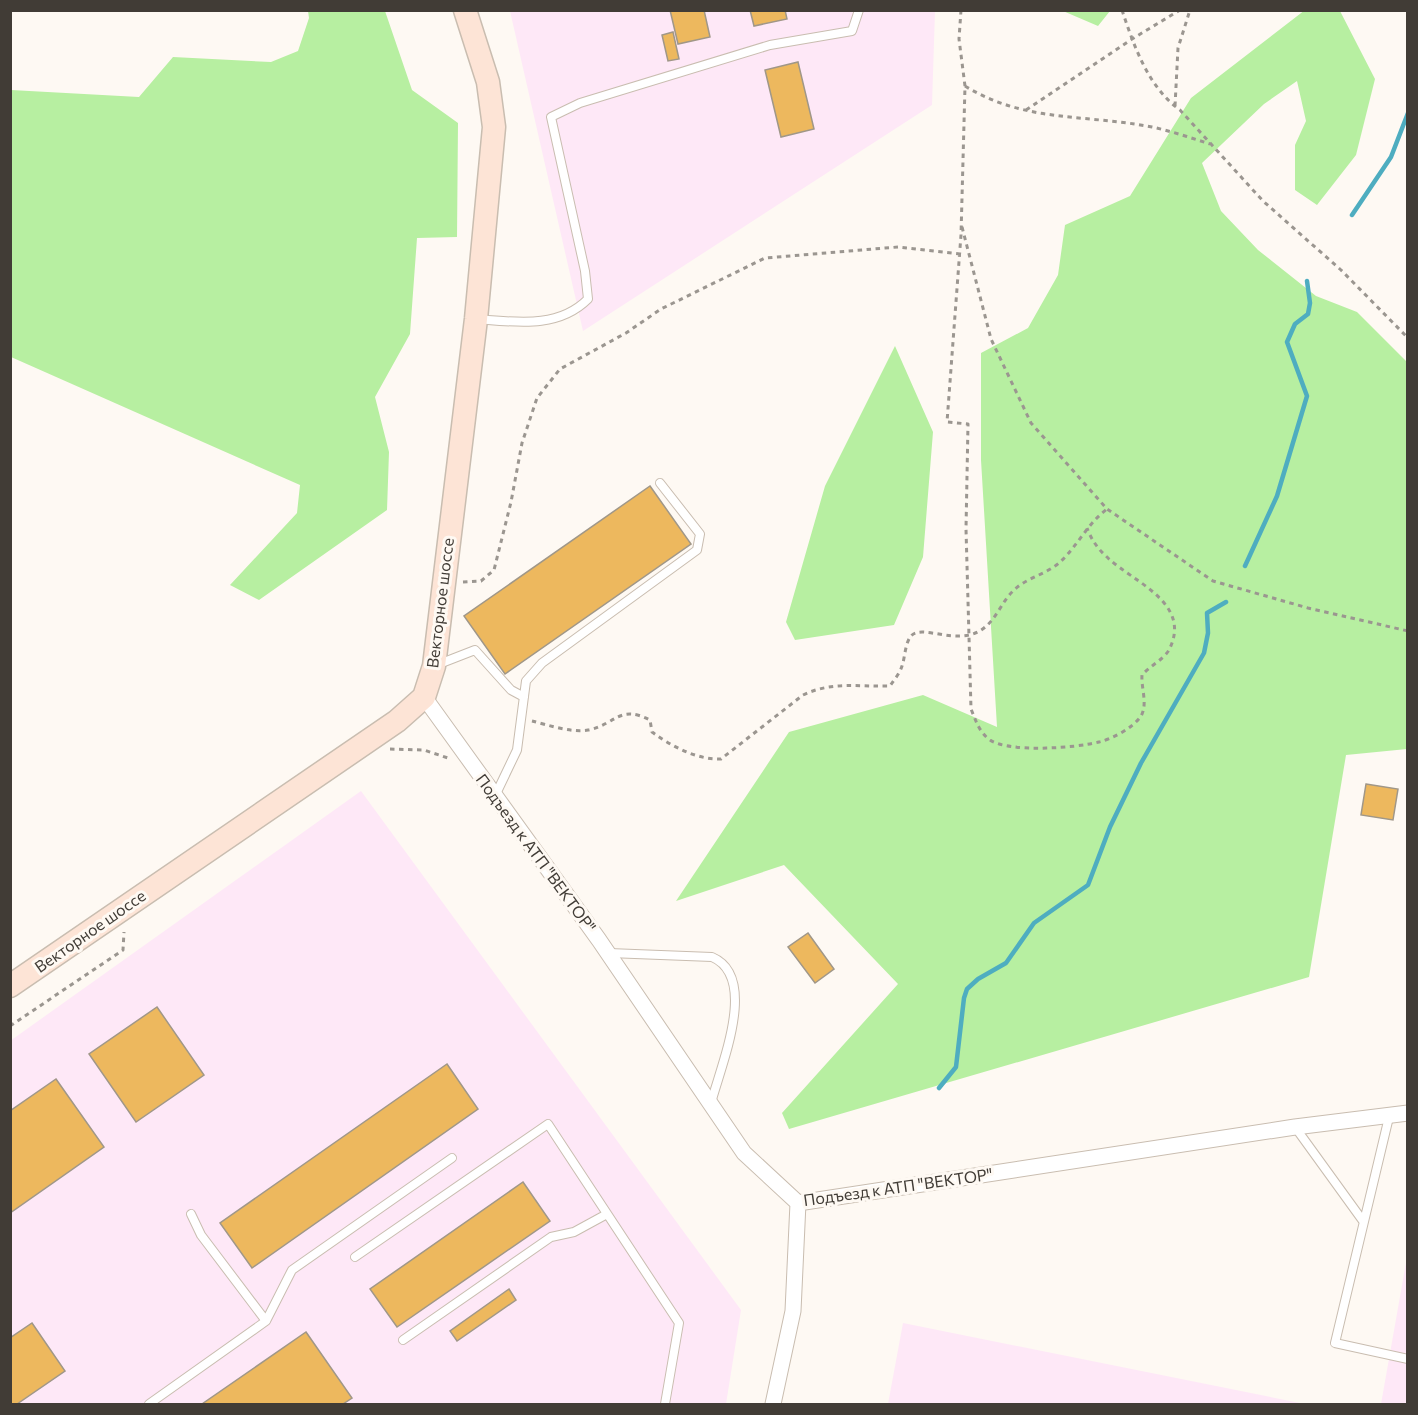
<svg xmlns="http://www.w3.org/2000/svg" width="1418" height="1415" font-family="Commissioner,sans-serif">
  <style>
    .industrial { fill: #fee8f7 }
    .green { fill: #b7efa1 }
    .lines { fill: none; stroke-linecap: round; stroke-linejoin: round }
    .stream { stroke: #4eadc0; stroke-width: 4.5 }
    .building { fill: #edb85e; stroke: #a09788; stroke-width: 1.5 }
    .lane-casing { stroke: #c9bdb0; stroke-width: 10 }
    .street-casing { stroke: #c9bdb0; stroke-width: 17 }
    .secondary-casing { stroke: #c9bdb0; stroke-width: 25 }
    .path { stroke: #9b9690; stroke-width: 3; stroke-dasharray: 4.5 4.5; stroke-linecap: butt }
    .lane { stroke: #fff; stroke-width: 8 }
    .street { stroke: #fff; stroke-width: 15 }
    .secondary { stroke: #fde4d6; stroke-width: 22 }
    .labels { text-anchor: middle; stroke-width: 6; stroke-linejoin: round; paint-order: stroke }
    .street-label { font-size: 16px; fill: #413c36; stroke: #fef9f3 }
  </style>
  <rect width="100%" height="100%" fill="#fef9f3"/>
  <path class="industrial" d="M510 11H935L932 105 583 331Z
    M361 791 741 1310 726 1404H11L10 1041Z
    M1407 1257V1404H1381Z
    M903 1323 1305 1404H888Z"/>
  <path class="green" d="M1305 10 1340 11 1375 79 1356 155 1317 205 1295 190V145L1306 121 1297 81 1264 104 1202 163 1221 211 1258 250 1316 296 1357 312 1407 362V749L1346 755 1309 977 789 1129 782 1113 898 984 784 865 676 901 789 732 923 695 997 727 981 460V353L1028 328 1058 275 1065 225 1130 196 1191 98Z
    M308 11H385L412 90 458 123 457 237 417 238 410 334 375 397 389 452 387 510 259 600 230 585 297 513 300 485 11 357V90L139 97 173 57 271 62 298 51 309 18Z
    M1063 11 1110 10V11L1098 26Z
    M895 346 933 432 923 557 894 625 795 640 786 622 825 486Z"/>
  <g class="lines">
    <path class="stream" d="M1352 215 1391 157 1408 113
      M1245 566 1277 496 1307 396 1287 342 1295 324 1308 314 1310 303 1307 281
      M939 1088 956 1067 964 998 967 989 978 979 1006 963 1034 923 1088 885 1110 827 1141 763 1204 653 1208 633 1207 613 1226 602"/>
  </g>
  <path class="building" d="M670 10H704L710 37 678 44Z
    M750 10H785L787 19 754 26Z
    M673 32 679 59 668 61 662 35Z
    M798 62 814 129 781 137 765 70Z
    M650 486 691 544 505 674 464 616Z
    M1366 784 1398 789 1393 820 1361 815Z
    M808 933 834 969 815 983 788 947Z
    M157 1007 204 1075 136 1122 89 1054Z
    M447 1064 478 1109 252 1268 220 1223Z
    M56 1079 104 1147 10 1213V1111Z
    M523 1182 550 1221 397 1327 370 1289Z
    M509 1289 516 1300 457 1341 450 1331Z
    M32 1323 65 1371 17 1404H10V1338Z
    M306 1332 352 1398 343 1404H202Z"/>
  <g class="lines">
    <g class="lane-casing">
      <path id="lane" d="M477 319C516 322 558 329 588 299L585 271 551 117 580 103 770 45 852 31 859 10
        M439 664 475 650 511 690 524 697
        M495 796 517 750 526 681 542 663 697 550 700 534 660 483
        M609 953 712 957C759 977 721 1065 711 1103
        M1389 1117 1335 1343 1408 1359
        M1295 1127 1363 1221
        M191 1214 201 1235 266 1321
        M355 1257 548 1124 679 1323 665 1404
        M403 1340 551 1237 574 1232 607 1214
        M149 1404 266 1321 292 1270 452 1158"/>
    </g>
    <g class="street-casing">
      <path id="street" d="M424 697 599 940 744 1153 798 1203
        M798 1203 1295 1127 1408 1113
        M773 1404 793 1311 798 1203"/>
    </g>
    <g class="secondary-casing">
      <path id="secondary" d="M10 986 397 721 424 697 434 666 476 319 494 127 488 82 465 10"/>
    </g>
    <path class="path" d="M961 10 959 39 965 86 961 235 947 422 968 424 966 529 971 709C976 721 979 732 990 740 1009 753 1076 748 1099 742 1112 739 1133 728 1141 716 1148 704 1141 688 1142 675 1150 666 1164 659 1169 650 1193 603 1133 582 1108 558 1098 549 1092 541 1087 528
      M1122 10C1134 46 1148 87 1180 110L1263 201 1341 270 1408 338
      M965 86C1025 123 1086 114 1152 127 1171 131 1191 138 1210 144
      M1175 106 1178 48 1190 10
      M1026 110 1132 39 1180 10
      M962 227 991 339 1031 423 1107 509 1213 581 1308 608 1408 631
      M463 582 481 581 494 570 511 502 522 443 537 398 560 369 626 333 661 309 765 258 898 247 960 254
      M532 721C548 725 571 733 588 730 615 725 619 704 650 720L652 732C671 746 697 760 721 759L803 695C832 681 859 687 890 686 894 680 900 673 902 666 905 658 905 643 911 636 922 623 959 648 984 628 996 619 1002 602 1012 592 1025 578 1045 575 1059 563 1077 547 1087 524 1107 509
      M390 749 424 750 451 759
      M10 1026 123 950 124 932"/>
    <use href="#lane" class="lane"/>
    <use href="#street" class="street"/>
    <use href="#secondary" class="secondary"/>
  </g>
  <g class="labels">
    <g class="street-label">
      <text transform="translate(440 603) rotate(-83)" y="6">Векторное шоссе</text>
      <text transform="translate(536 853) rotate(54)" y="6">Подъезд к АТП "ВЕКТОР"</text>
      <text transform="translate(90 931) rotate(-35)" y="6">Векторное шоссе</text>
      <text transform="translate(898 1187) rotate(-8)" y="6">Подъезд к АТП "ВЕКТОР"</text>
    </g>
  </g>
  <rect width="1418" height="1415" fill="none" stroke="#413c36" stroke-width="24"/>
</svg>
